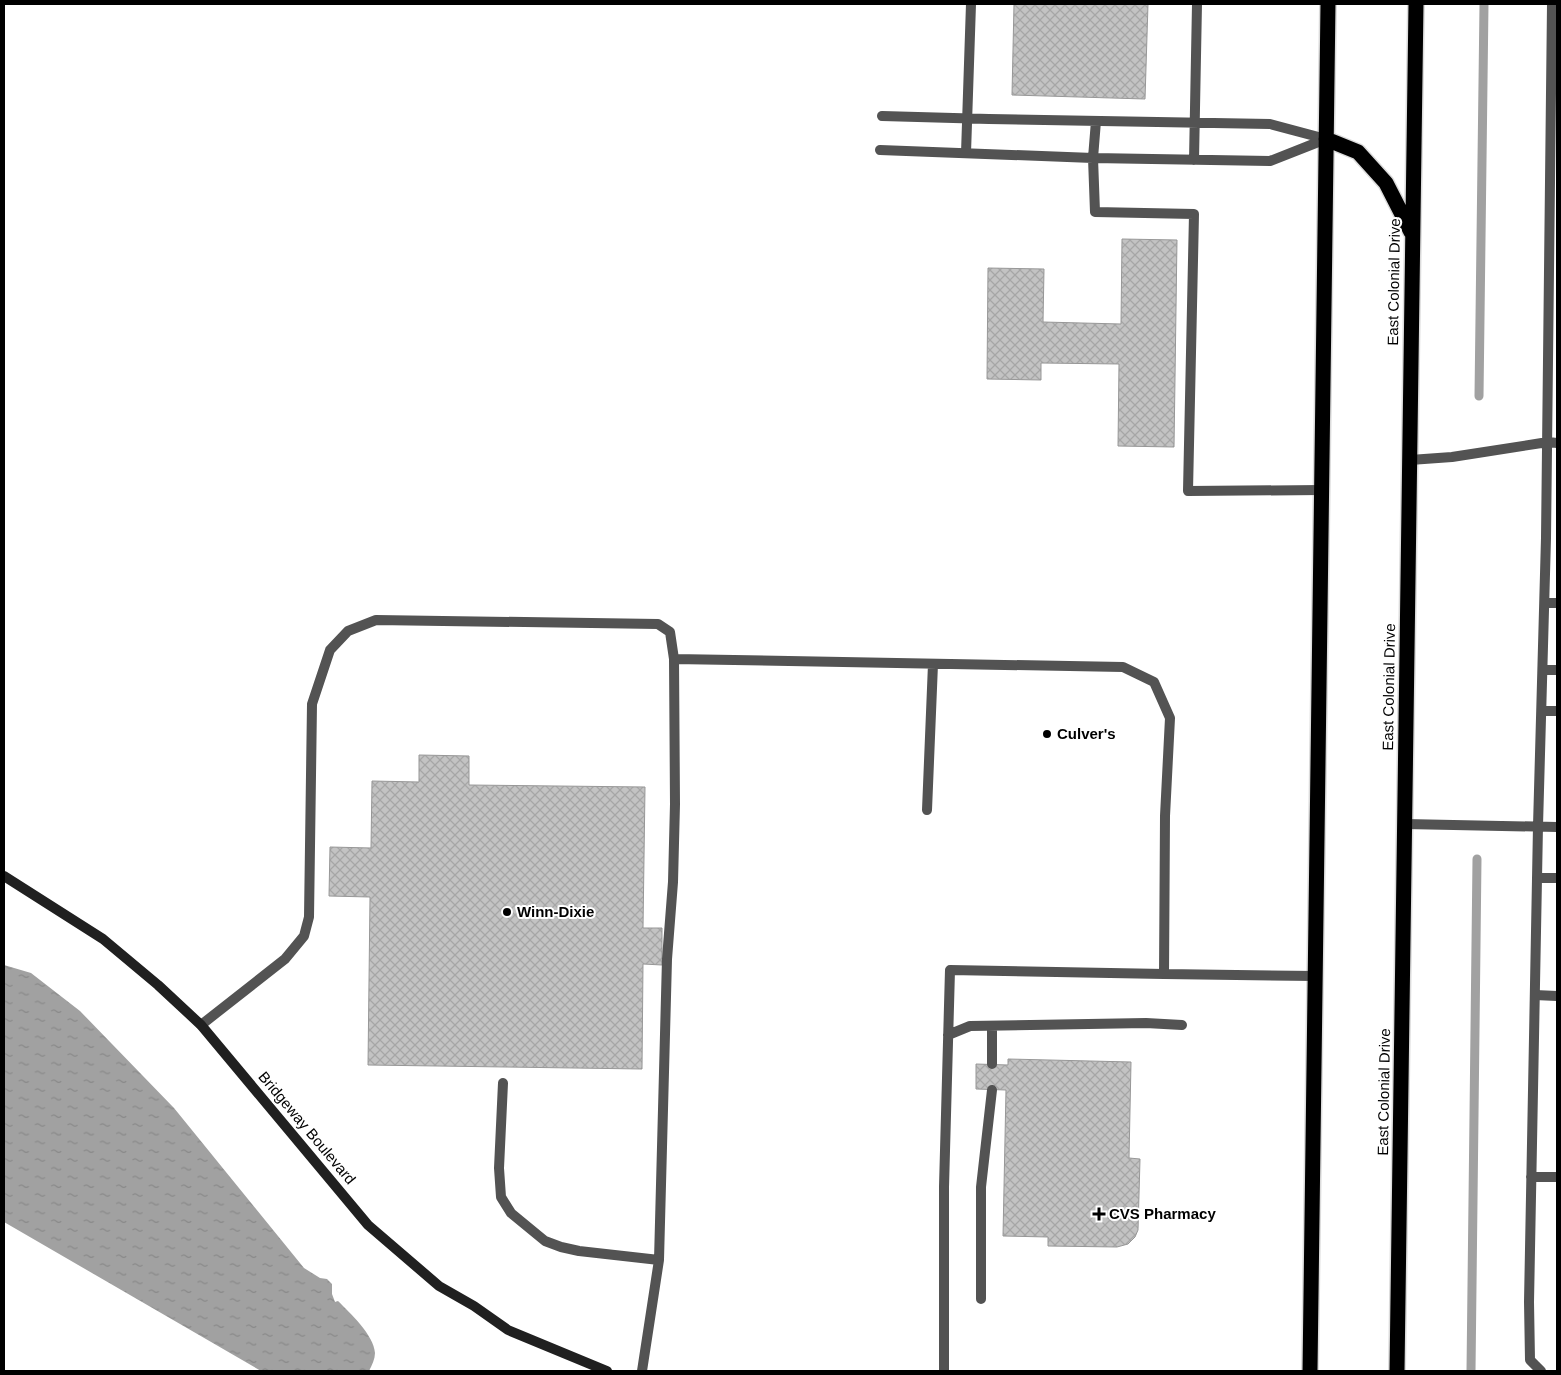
<svg xmlns="http://www.w3.org/2000/svg" width="1561" height="1375" font-family="Helvetica,sans-serif">
  <style>
    .water { fill: url(#water-ripples) }
    .lines { fill: none; stroke-linecap: round; stroke-linejoin: round }
    .stream { stroke: #a1a1a1; stroke-width: 9 }
    .building { fill: url(#building-cross-hatch); stroke: #979797 }
    .highway-casing { stroke: #dbdbdb; stroke-width: 18 }
    .lane { stroke: #535353; stroke-width: 10 }
    .secondary { stroke: #202020; stroke-width: 10 }
    .highway { stroke: #000; stroke-width: 15 }
    .poi-dot { fill: #000; stroke: #fff; stroke-width: 2 }
    .labels { text-anchor: middle; stroke-width: 4; stroke-linejoin: round; paint-order: stroke }
    .street-label { font-size: 15px; fill: #000; stroke: #fff }
    .poi-label { font-size: 15px; font-weight: bold; fill: #000; stroke: #fff; text-anchor: start }
  </style>
  <defs>
    <pattern id="water-ripples" width="26" height="14" patternUnits="userSpaceOnUse" patternTransform="scale(1.25)"><rect width="26" height="14" fill="#a1a1a1"/><path d="M2 4q2-2 4 0t4 0M15 11q2-2 4 0t4 0" fill="none" stroke="#898989"/></pattern>
    <pattern id="building-cross-hatch" width="8" height="8" patternUnits="userSpaceOnUse" patternTransform="scale(1.25)"><rect width="8" height="8" fill="#c3c3c3"/><path d="M0 0l8 8M0 8l8-8" fill="none" stroke="#a6a6a6"/></pattern>
  </defs>
  <rect width="100%" height="100%" fill="#fff"/>
  <path class="water" d="M4 965 31 973 80 1011 174 1108 304 1268 320 1278 327 1279 332 1284V1294L335 1302 338 1301C350 1313 374 1335 375 1353 375 1359 372 1365 369 1371H261L4 1222Z"/>
  <g class="lines">
    <path class="stream" d="M1479 396 1484 4
      M1471 1371 1477 859"/>
  </g>
  <path class="building" d="M1014 4H1148L1145 99 1012 95Z
    M1122 239 1177 240 1174 447 1118 446 1119 364 1041 363V380L987 379 988 268 1044 269 1043 322 1121 324Z
    M419 755 469 756V785L645 787 643 928H662V965L643 964 642 1069 368 1065 370 897 329 896 330 847 371 848 372 781 419 782Z
    M1008 1059 1131 1062 1129 1158 1140 1159 1138 1230 1135 1237 1128 1244 1117 1247 1048 1246V1237L1003 1236 1006 1090 976 1089V1064L1008 1065Z"/>
  <g class="lines">
    <g class="highway-casing">
      <path id="highway" d="M1326 139 1358 152 1386 183 1411 232
        M1310 1371 1328 4
        M1397 1371 1416 4"/>
    </g>
    <path class="lane" d="M882 116 989 119 1270 124 1326 139
      M1096 121 1093 158 1095 212 1194 214 1188 491 1322 490
      M880 150 1093 158 1270 161 1326 139
      M966 153 971 4
      M1194 160 1197 4
      M1410 460 1452 457 1548 442 1557 443
      M1545 603H1557
      M1543 670H1557
      M1542 711H1557
      M927 810 933 664
      M1405 824 1557 827
      M1537 878H1557
      M1535 995 1557 996
      M201 1025 285 959 304 936 309 917 312 704 330 650 348 631 376 620 658 624 670 632 674 659
      M948 1035 970 1026 1146 1023 1182 1025
      M992 1064V1026
      M503 1083 499 1168 501 1197 511 1213 545 1241 561 1247 579 1251 659 1260
      M1531 1177H1557
      M981 1299V1187L992 1090
      M642 1371 659 1260 667 959 673 882 675 804 674 659 1123 667 1154 682 1170 718 1165 816 1164 974 1315 976
      M944 1371V1187L950 970 1164 974
      M1541 1371 1530 1360 1529 1302 1538 826 1546 538 1552 4"/>
    <path class="secondary" d="M4 876 103 939 158 985 201 1025 368 1225 439 1286 474 1306 508 1330 607 1371"/>
    <use href="#highway" class="highway"/>
  </g>
  <g class="poi-dot">
    <circle cx="1047" cy="734" r="5"/>
    <circle cx="507" cy="912" r="5"/>
    <path d="M1096.5 1206.5h5v5h5v5h-5v5h-5v-5h-5v-5h5z"/>
  </g>
  <g class="labels">
    <g class="street-label">
      <text transform="translate(1394 282) rotate(-89)" y="5">East Colonial Drive</text>
      <text transform="translate(1389 687) rotate(-89)" y="5">East Colonial Drive</text>
      <text transform="translate(1384 1092) rotate(-89)" y="5">East Colonial Drive</text>
      <text transform="translate(307 1128) rotate(50)" y="5">Bridgeway Boulevard</text>
    </g>
    <g class="poi-label">
      <text x="1057" y="739">Culver's</text>
      <text x="517" y="917">Winn-Dixie</text>
      <text x="1109" y="1219">CVS Pharmacy</text>
    </g>
  </g>
  <rect width="1561" height="1375" fill="none" stroke="#000000" stroke-width="10"/>
</svg>
